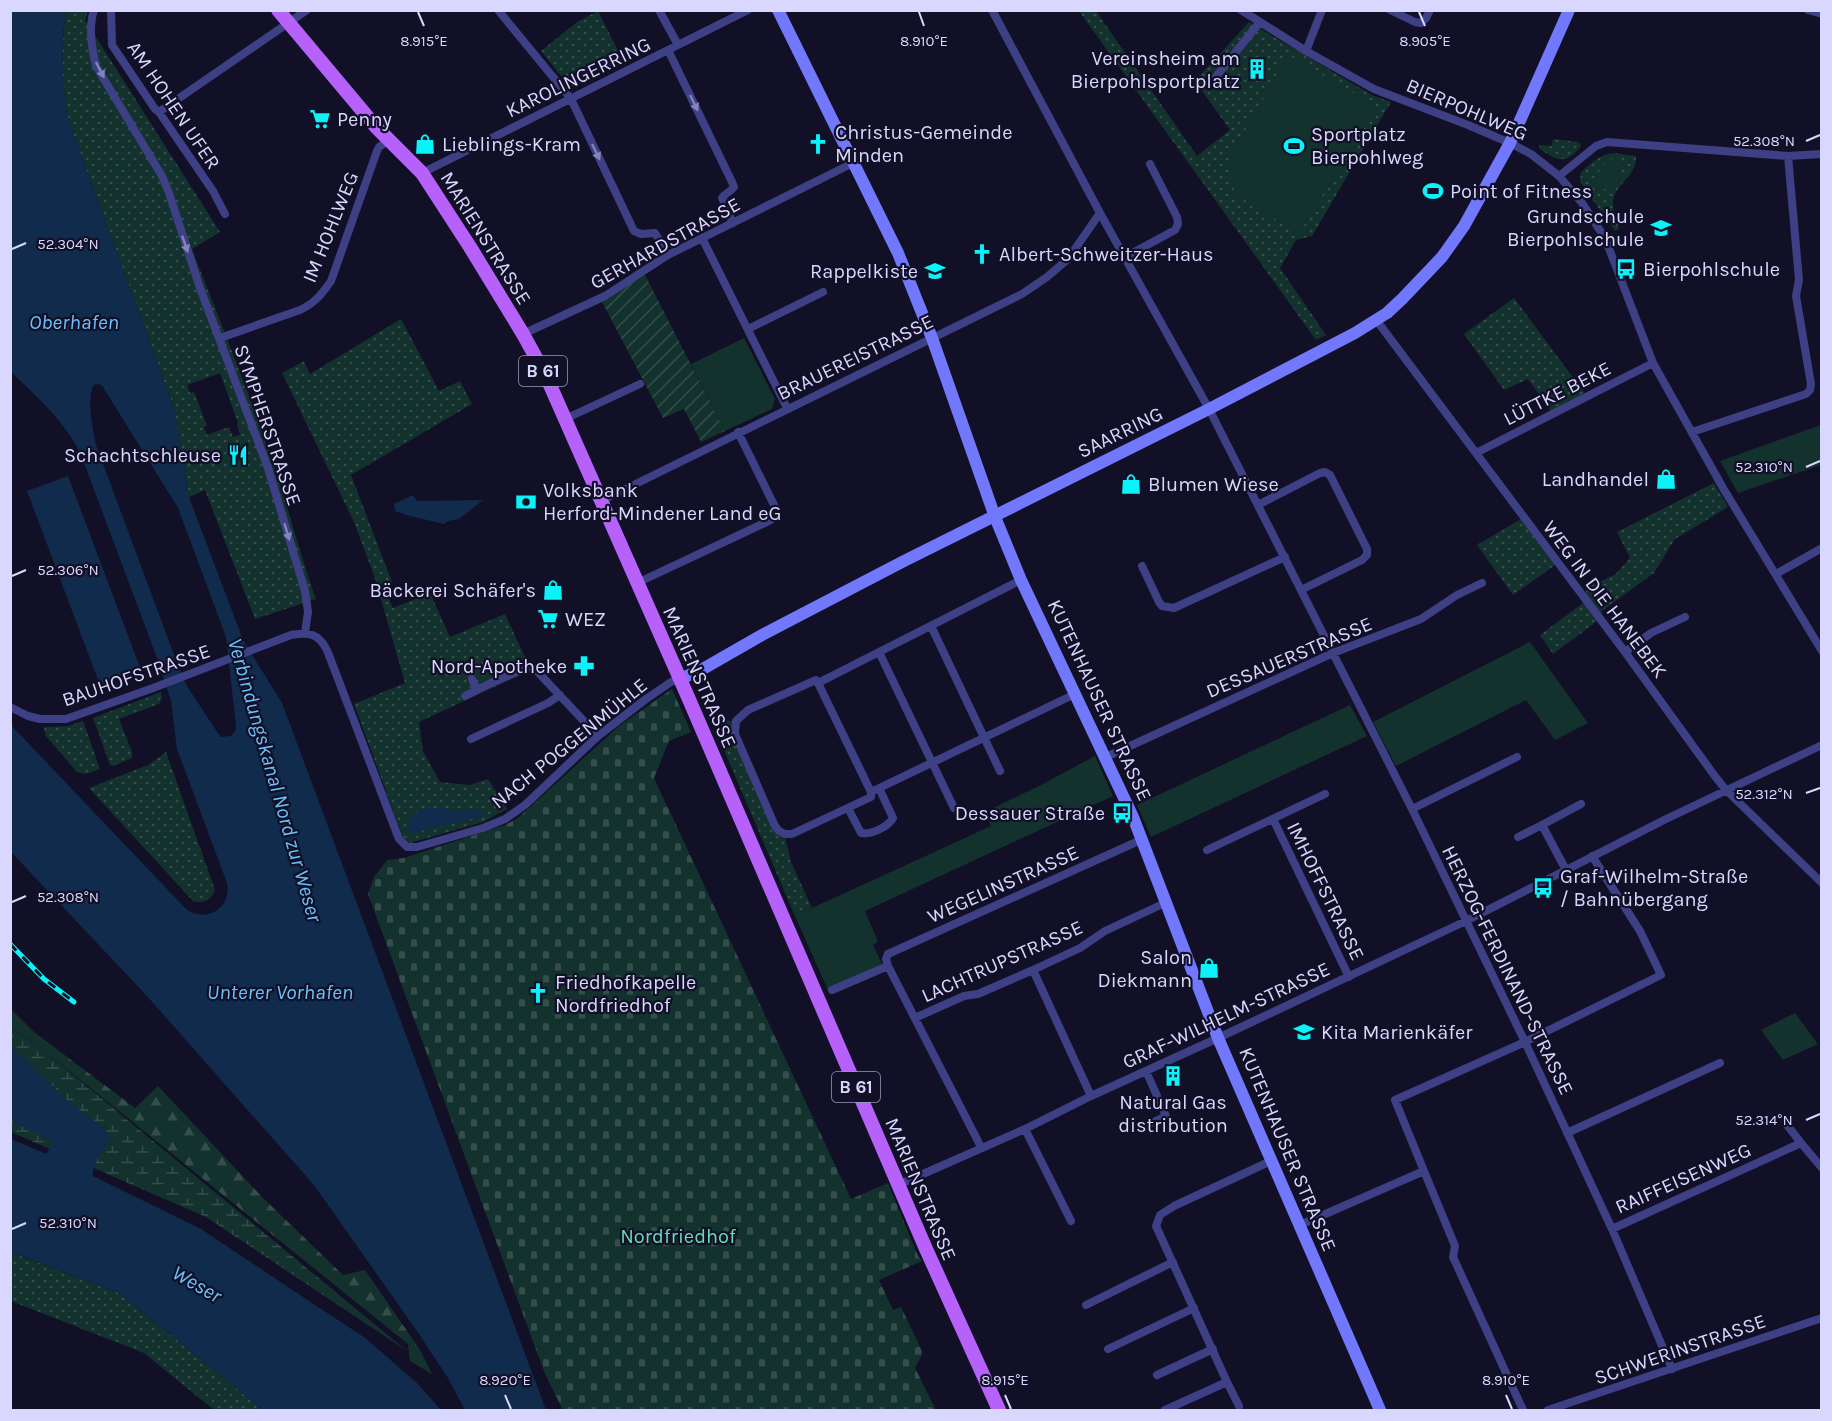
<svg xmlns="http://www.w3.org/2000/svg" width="1832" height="1421" font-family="Karla,sans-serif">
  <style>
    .grass { fill: url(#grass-dots); fill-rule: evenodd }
    .forest { fill: url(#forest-firs) }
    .wetland { fill: url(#wetland-marsh) }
    .cemetery { fill: url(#cemetery-stones) }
    .park { fill: #13312d }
    .garden { fill: url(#garden-furrows) }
    .water { fill: #102b4b; fill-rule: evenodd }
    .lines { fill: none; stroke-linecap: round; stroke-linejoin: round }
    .street { stroke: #3d4084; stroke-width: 8 }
    .secondary { stroke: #7178fb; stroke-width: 12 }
    .primary { stroke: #b662fa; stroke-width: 14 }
    .rail-casing { stroke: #09f3f8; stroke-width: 5 }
    .rail { stroke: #121027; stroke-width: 3; stroke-dasharray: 9; stroke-linecap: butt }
    .oneway { fill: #8384bb }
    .ticks { fill: none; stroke: #d9d7fe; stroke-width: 2 }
    .labels { text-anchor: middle; stroke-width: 4.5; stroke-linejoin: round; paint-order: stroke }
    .shield { fill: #121027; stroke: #9d9bbe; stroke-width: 1.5 }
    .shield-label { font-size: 18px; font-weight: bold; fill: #d9d7fe }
    .poi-label { font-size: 20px; fill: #d9d7fe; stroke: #121027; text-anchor: start }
    .street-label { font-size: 20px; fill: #d9d7fe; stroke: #121027 }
    .park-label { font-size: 20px; fill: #64ddb5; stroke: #121027 }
    .water-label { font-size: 21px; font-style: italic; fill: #69c2fb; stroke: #121027 }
    .ticks-label { font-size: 15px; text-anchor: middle; fill: #d9d7fe; stroke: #121027; stroke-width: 4.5; stroke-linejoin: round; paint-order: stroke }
  </style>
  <defs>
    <pattern id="grass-dots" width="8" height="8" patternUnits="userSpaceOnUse" patternTransform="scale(1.5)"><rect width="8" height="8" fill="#13312d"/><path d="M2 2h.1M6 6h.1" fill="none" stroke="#354e4c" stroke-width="1.8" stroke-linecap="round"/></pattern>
    <pattern id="forest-firs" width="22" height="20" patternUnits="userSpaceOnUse" patternTransform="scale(1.5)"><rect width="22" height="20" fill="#13312d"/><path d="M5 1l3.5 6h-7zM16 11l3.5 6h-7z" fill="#354e4c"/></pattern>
    <pattern id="wetland-marsh" width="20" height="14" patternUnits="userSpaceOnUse" patternTransform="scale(1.5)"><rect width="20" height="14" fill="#13312d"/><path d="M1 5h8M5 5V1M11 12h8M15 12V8" fill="none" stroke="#354e4c"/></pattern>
    <pattern id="cemetery-stones" width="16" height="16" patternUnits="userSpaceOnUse" patternTransform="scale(1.5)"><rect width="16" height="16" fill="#13312d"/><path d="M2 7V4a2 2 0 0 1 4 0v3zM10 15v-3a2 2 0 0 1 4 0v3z" fill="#354e4c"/></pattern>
    <pattern id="garden-furrows" width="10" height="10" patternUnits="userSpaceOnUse" patternTransform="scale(1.5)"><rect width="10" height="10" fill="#13312d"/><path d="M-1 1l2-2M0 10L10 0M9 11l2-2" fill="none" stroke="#354e4c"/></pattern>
  </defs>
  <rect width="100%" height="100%" fill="#121027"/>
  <path class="grass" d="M66 11H88L85 20 220 232 192 249C221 324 252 399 277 476 291 517 301 558 316 599L255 619 205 490 189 497 174 408 69 122C61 85 61 49 66 11ZM220 373 238 423 237 424 240 435 233 437 229 427 207 435 204 427 207 426 194 392 190 393 187 385Z
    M598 11 624 62 574 87H570L541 51 577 22Z
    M1079 11H1096L1197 156 1230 130 1195 81 1249 22 1372 95 1391 102 1312 236 1296 240 1280 268 1326 335 1316 340Z
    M1553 139 1579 142 1581 146C1566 165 1557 161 1540 149L1539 145 1552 146Z
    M1613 153 1636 156C1637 178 1613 184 1613 204 1613 212 1617 221 1619 229L1615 231 1580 182 1581 172C1591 163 1599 155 1613 153Z
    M1514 298 1586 395 1552 412 1528 379 1504 390 1464 334Z
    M401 319 439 391 460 381 472 404 351 475 392 582 384 587 393 608 430 593 450 637 505 614 531 670 419 722 423 751 440 782 470 785 488 779 507 809 483 822 410 843 404 840 354 704 405 683 375 578 354 522 282 373 304 361 310 374Z
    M1714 483 1728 507 1675 539 1654 573 1603 610 1596 622 1553 654 1540 635 1583 603 1587 588 1616 574 1630 558 1617 532Z
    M1521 519 1555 565 1513 595 1477 545Z
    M161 692 162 698 159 704 119 719 132 752V758L113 766 110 765 93 718Z
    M709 715 734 722V737L785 837 791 862 812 908 794 914Z
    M83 721 100 769 86 774 77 772 46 736 44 729 45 727 68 726Z
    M166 752 215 890C211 900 204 904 193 901L89 788 148 765Z
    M10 1252 119 1293 263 1410H214L144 1353 11 1301Z"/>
  <path class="forest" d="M10 1008 34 1032 135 1108 158 1086 264 1199 343 1275 365 1270 420 1350 432 1374 410 1361 408 1344 37 1045 11 1027Z"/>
  <path class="wetland" d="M10 1027 37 1045 407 1351 206 1217 11 1132Z"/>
  <path class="cemetery" d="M672 689 691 732 669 741 654 778 851 1199 888 1183 918 1256 922 1261 879 1280 893 1310 901 1307 923 1353 915 1368 936 1410H563L545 1374 368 894 374 877 387 860 404 858 505 825 518 818 619 726Z"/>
  <path class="park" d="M1288 55 1376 106 1299 234 1235 194 1229 158Z
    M1610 158C1635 173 1611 203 1591 182Z
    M744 338 775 399 772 409 725 431 691 364Z
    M1821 425V465L1738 493 1720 461Z
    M1530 642 1588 723 1555 740 1526 700 1396 766 1373 722Z
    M1350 705 1367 736 1151 837 1137 805Z
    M1095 756 1113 796 865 911 878 942 873 945 883 966 828 990 794 914 812 908 991 826 985 812 1039 786Z
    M1795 1013 1818 1044 1783 1060 1761 1030Z"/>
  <path class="garden" d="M644 273 725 431 701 442 684 409 663 418 601 300Z"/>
  <path class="water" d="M11 11H66C60 48 62 85 69 122L174 408 189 497 243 640 282 703 546 1410H465L448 1378 419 1334 314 1185 146 995 11 852 10 724 187 910C208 923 232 907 227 883L177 749 171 701 157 658 81 455C65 421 37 397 11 372ZM99 384 103 387 178 508 226 637 236 726 235 731 231 736 221 737 217 732 185 683 173 652 96 445C93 431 86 396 94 385Z
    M68 476 141 670 100 685 27 491Z
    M413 495 417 501 483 500 459 519 448 521 444 524 410 516 395 511 394 504Z
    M425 808H445L453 812 478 809 484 813 483 816 413 833 408 831C405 819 416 812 425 808Z
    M11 1047 75 1107 106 1129 109 1140C103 1153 92 1162 93 1176L201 1229 312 1303 364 1337 417 1383 441 1410H263L119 1293 11 1252V1139L46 1154 53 1143C40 1133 23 1130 11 1119Z"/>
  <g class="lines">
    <path class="street" d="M94 10C88 28 92 49 96 66L162 176 169 193 200 288 268 468 305 591 308 612 305 633
      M111 10 112 45 155 109 159 112 213 191 225 214
      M498 10 571 99 634 231 641 234 655 233 668 255
      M659 10 678 45
      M992 10 1100 213 1209 409 1412 809 1525 1042 1612 1229 1672 1369
      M1241 10 1306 51 1374 89 1468 125 1510 143 1531 154 1559 176 1582 203 1605 238 1653 363 1723 488 1822 651
      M1390 10 1415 22 1421 23 1426 18 1430 10
      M1808 10 1822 14
      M668 50 732 182 734 187C731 192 725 193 722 198L733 223
      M1306 51 1322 10
      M1211 83 1259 23
      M159 112 307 10
      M422 173 748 10
      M1559 176 1596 146 1607 142 1788 156 1822 154
      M702 238 787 408
      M1125 257 1175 230 1178 224 1177 217 1150 164
      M1377 321 1625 652 1714 775 1726 790 1822 883
      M748 329 823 292
      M523 334 605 296 668 255 855 162
      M220 338 300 310C315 303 322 294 331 281L377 151 379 147 389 140
      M565 419 640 384
      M1692 432 1806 394 1810 390 1811 384 1796 296 1799 280 1788 156
      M1476 453 1653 363
      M601 501 1022 294 1047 277 1068 259 1100 213
      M1258 505 1320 473 1325 472 1330 475 1367 549V555L1362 560 1301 590
      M1142 566 1159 602 1162 606 1174 608 1285 557
      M1776 574 1822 548
      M637 583 771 520 775 514V507L738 432
      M931 626 1000 771
      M879 652 954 808
      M1625 652 1651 633 1685 617
      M472 679 477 690
      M818 683 816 680 748 710 736 721 735 734 775 826 779 831 785 834H792L871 797V792
      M818 683 1021 580
      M818 683 871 792
      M465 696 491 683 528 667 534 668 598 736
      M10 707 28 716 40 719H66L153 688 291 635C309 632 318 633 327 650L399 839 407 847H417L483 828 505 819 525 805 598 736 646 699 671 682 680 679
      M471 739 548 703 560 695
      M1106 757 1333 653 1421 619 1457 595 1482 583
      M871 792 1075 694
      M848 808 861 833C871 835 888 827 893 818L879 788
      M1412 809 1517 757
      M1273 819 1349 977
      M1518 837 1542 825
      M1207 850 1325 794
      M1566 870 1542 825 1581 804
      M888 966 886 959 888 954 1143 839
      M1033 970 1091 1096
      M832 990 888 966 981 1147
      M915 1018 964 996 978 994 1033 970 1080 948 1105 931 1167 902
      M1787 1125 1801 1143
      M1141 1128 1166 1116 1146 1071
      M1025 1129 1071 1221
      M1567 1133 1720 1063
      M1424 1171 1455 1246 1453 1257 1523 1410
      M898 1185 1025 1129 1091 1096 1218 1038 1468 920 1664 820 1822 745
      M1300 1225 1424 1171 1395 1100 1525 1042 1661 975 1640 931 1592 856
      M1612 1229 1801 1143 1822 1168
      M1086 1305 1173 1262
      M1108 1349 1194 1308
      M1157 1375 1213 1349
      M1227 1382 1156 1226 1160 1215 1174 1206 1271 1161
      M1165 1410 1227 1382 1239 1406
      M1548 1410 1822 1318"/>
    <path class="secondary" d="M778 10 898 253 932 338 995 517 1021 580 1133 817 1218 1038 1380 1410
      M680 679 701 670 762 635 904 561 1209 409 1355 333 1387 313 1402 299 1442 257 1464 226 1510 143 1569 10"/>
    <path class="primary" d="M278 10 376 127 422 173 470 247 523 334 546 376 688 697 926 1249 999 1410"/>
    <g class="rail-casing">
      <path id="rail" d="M10 944 44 979 74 1002"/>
    </g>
    <use href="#rail" class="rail"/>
  </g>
  <defs><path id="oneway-solid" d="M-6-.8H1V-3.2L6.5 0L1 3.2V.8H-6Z" transform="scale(1.5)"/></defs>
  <g class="oneway">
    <use href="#oneway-solid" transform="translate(100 70) rotate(63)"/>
    <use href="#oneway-solid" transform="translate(694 103) rotate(64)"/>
    <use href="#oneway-solid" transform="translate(596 152) rotate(64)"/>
    <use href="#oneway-solid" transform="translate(185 244) rotate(71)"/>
    <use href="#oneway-solid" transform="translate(287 532) rotate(73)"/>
  </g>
  <path class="ticks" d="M418 12 424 26M919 12 924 26M1419 12 1425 26M1806 141 1820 135M12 249 26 243M1806 467 1820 461M12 576 26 570M1806 793 1820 788M12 902 26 896M1806 1120 1820 1114M12 1229 26 1223M505 1395 511 1409M1005 1395 1011 1409M1506 1395 1512 1409"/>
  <defs>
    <g id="building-bare" transform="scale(1.62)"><path d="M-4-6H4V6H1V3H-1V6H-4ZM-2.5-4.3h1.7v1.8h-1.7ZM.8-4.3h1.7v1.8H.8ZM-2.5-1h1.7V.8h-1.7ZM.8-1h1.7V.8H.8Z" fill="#09f3f8" stroke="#121027" stroke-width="2.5" paint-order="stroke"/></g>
    <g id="supermarket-bare" transform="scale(1.62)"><path d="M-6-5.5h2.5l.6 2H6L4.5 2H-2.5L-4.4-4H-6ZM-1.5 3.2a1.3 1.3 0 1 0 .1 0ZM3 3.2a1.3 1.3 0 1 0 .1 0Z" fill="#09f3f8" stroke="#121027" stroke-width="2.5" paint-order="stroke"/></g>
    <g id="shop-bare" transform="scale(1.62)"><path d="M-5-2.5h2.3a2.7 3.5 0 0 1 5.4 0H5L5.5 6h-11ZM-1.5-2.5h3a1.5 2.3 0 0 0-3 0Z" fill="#09f3f8" stroke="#121027" stroke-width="2.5" paint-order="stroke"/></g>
    <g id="church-bare" transform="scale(1.62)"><path d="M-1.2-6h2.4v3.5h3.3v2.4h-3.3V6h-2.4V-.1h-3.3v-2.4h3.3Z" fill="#09f3f8" stroke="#121027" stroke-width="2.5" paint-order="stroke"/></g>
    <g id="stadium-bare" transform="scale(1.62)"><path d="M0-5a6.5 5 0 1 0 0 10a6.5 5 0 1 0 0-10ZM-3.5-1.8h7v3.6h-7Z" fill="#09f3f8" stroke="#121027" stroke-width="2.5" paint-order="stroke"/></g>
    <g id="school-bare" transform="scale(1.62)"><path d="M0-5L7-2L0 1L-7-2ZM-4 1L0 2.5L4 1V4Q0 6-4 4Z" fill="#09f3f8" stroke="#121027" stroke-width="2.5" paint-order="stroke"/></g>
    <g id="bus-bare" transform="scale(1.62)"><path d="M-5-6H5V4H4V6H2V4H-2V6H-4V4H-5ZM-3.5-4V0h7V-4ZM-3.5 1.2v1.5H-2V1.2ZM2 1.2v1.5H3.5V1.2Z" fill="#09f3f8" stroke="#121027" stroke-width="2.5" paint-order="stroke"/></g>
    <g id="restaurant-bare" transform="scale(1.62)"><path d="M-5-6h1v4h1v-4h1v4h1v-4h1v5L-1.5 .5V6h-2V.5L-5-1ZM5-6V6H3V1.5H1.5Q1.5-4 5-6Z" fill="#09f3f8" stroke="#121027" stroke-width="2.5" paint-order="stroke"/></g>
    <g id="bank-bare" transform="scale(1.62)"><path d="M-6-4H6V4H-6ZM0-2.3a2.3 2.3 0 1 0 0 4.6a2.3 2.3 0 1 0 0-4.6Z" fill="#09f3f8" stroke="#121027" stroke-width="2.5" paint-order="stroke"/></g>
    <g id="pharmacy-bare" transform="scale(1.62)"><path d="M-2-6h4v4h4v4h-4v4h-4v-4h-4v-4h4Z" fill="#09f3f8" stroke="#121027" stroke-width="2.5" paint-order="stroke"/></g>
  </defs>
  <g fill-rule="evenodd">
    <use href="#building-bare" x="1257" y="69"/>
    <use href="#supermarket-bare" x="320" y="119"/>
    <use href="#shop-bare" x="425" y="144"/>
    <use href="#church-bare" x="818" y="144"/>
    <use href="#stadium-bare" x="1294" y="146"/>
    <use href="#stadium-bare" x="1433" y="191"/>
    <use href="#school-bare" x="1661" y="228"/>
    <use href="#church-bare" x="982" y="254"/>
    <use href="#bus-bare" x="1626" y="269"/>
    <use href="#school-bare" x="935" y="271"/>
    <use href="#restaurant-bare" x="238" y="455"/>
    <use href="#shop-bare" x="1666" y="479"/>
    <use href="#shop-bare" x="1131" y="484"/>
    <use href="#bank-bare" x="526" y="502"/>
    <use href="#shop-bare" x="553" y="590"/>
    <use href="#supermarket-bare" x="548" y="619"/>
    <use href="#pharmacy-bare" x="584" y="666"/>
    <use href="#bus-bare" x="1122" y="813"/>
    <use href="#bus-bare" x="1543" y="888"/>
    <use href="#shop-bare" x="1209" y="968"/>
    <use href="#church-bare" x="538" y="993"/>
    <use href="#school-bare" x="1304" y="1032"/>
    <use href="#building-bare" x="1173" y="1076"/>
  </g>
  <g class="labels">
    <g class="shield">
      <rect x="519" y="356" width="48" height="30" rx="4.5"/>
      <rect x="832" y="1072" width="48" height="30" rx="4.5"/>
    </g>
    <g class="shield-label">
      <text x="543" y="377">B 61</text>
      <text x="856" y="1093">B 61</text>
    </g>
    <g class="poi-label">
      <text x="1240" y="65" text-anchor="end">Vereinsheim am<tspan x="1240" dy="23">Bierpohlsportplatz</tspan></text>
      <text x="337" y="126">Penny</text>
      <text x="835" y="139">Christus-Gemeinde<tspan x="835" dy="23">Minden</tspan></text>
      <text x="1311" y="141">Sportplatz<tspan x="1311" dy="23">Bierpohlweg</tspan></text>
      <text x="442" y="151">Lieblings-Kram</text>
      <text x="1450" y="198">Point of Fitness</text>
      <text x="1644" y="223" text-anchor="end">Grundschule<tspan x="1644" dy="23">Bierpohlschule</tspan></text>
      <text x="999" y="261">Albert-Schweitzer-Haus</text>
      <text x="1643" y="276">Bierpohlschule</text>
      <text x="918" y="278" text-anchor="end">Rappelkiste</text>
      <text x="221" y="462" text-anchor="end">Schachtschleuse</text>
      <text x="1649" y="486" text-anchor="end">Landhandel</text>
      <text x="1148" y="491">Blumen Wiese</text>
      <text x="543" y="497">Volksbank<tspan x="543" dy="23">Herford-Mindener Land eG</tspan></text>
      <text x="536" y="597" text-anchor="end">Bäckerei Schäfer's</text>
      <text x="565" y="626">WEZ</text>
      <text x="567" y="673" text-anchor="end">Nord-Apotheke</text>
      <text x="1105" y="820" text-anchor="end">Dessauer Straße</text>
      <text x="1560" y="883">Graf-Wilhelm-Straße<tspan x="1560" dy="23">/ Bahnübergang</tspan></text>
      <text x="1192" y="964" text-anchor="end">Salon<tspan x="1192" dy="23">Diekmann</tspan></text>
      <text x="555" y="989">Friedhofkapelle<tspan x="555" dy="23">Nordfriedhof</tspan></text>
      <text x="1321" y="1039">Kita Marienkäfer</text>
      <text x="1173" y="1109" text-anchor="middle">Natural Gas<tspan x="1173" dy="23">distribution</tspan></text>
    </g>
    <g class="street-label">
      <text transform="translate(578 77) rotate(-26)" y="7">KAROLINGERRING</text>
      <text transform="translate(174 105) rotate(56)" y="7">AM HOHEN UFER</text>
      <text transform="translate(1467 109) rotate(23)" y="7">BIERPOHLWEG</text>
      <text transform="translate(330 227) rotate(-68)" y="7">IM HOHLWEG</text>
      <text transform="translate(486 238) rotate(58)" y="7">MARIENSTRASSE</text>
      <text transform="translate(665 243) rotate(-29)" y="7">GERHARDSTRASSE</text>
      <text transform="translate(855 357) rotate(-26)" y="7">BRAUEREISTRASSE</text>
      <text transform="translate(1557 393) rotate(-27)" y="7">LÜTTKE BEKE</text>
      <text transform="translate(268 425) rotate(71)" y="7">SYMPHERSTRASSE</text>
      <text transform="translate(1120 432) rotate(-26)" y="7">SAARRING</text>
      <text transform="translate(1605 599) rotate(53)" y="7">WEG IN DIE HANEBEK</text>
      <text transform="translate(1289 657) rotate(-23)" y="7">DESSAUERSTRASSE</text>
      <text transform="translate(136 675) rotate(-19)" y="7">BAUHOFSTRASSE</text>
      <text transform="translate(700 677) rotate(66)" y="7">MARIENSTRASSE</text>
      <text transform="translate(1100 700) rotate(65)" y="7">KUTENHAUSER STRASSE</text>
      <text transform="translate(569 743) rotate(-39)" y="7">NACH POGGENMÜHLE</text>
      <text transform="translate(1003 884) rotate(-24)" y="7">WEGELINSTRASSE</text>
      <text transform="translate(1326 891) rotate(64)" y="7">IMHOFFSTRASSE</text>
      <text transform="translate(1002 961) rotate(-24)" y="7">LACHTRUPSTRASSE</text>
      <text transform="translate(1508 970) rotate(64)" y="7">HERZOG-FERDINAND-STRASSE</text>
      <text transform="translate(1226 1015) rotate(-25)" y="7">GRAF-WILHELM-STRASSE</text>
      <text transform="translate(1288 1149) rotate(67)" y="7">KUTENHAUSER STRASSE</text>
      <text transform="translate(1683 1178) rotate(-24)" y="7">RAIFFEISENWEG</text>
      <text transform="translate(921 1189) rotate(67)" y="7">MARIENSTRASSE</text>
      <text transform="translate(1680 1349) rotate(-19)" y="7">SCHWERINSTRASSE</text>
    </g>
    <g class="park-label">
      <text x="678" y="1243">Nordfriedhof</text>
    </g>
    <g class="water-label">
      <text x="74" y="329">Oberhafen</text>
      <text transform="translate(275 780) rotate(74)" y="7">Verbindungskanal Nord zur Weser</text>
      <text x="280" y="999">Unterer Vorhafen</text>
      <text transform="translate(197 1284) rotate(30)" y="7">Weser</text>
    </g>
  </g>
  <g class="ticks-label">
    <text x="424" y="46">8.915°E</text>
    <text x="924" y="46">8.910°E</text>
    <text x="1425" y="46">8.905°E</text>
    <text x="1764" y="146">52.308°N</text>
    <text x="68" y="249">52.304°N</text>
    <text x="1764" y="472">52.310°N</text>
    <text x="68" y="575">52.306°N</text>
    <text x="1764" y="799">52.312°N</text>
    <text x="68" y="902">52.308°N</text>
    <text x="1764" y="1125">52.314°N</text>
    <text x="68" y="1228">52.310°N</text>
    <text x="505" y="1385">8.920°E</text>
    <text x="1005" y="1385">8.915°E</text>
    <text x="1506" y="1385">8.910°E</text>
  </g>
  <rect width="1832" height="1421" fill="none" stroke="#d9d7fe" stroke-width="24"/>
</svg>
